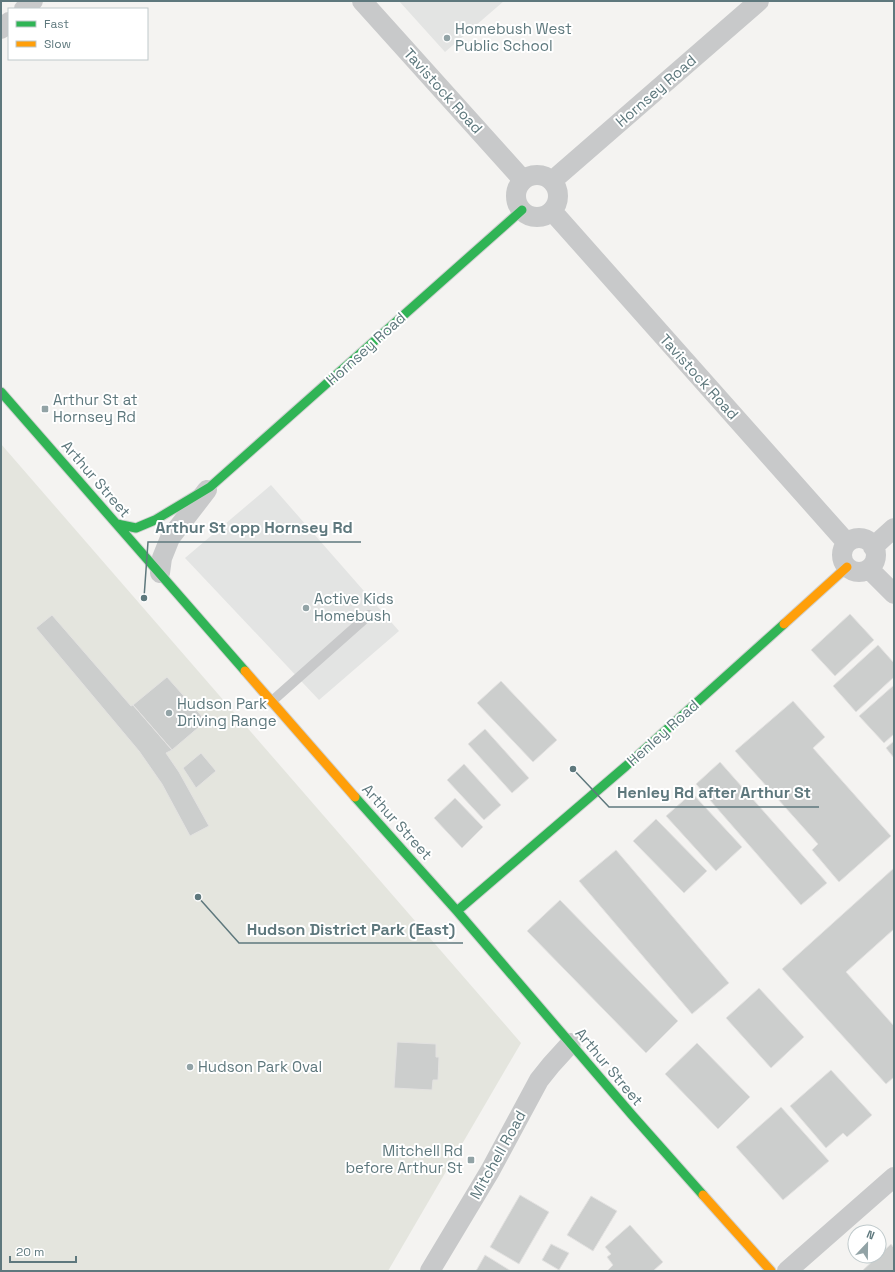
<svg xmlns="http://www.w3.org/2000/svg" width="895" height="1272" font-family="'Space Grotesk',sans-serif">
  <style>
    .built { fill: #e3e4e3 }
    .green { fill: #e4e5de }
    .building { fill: #cccecd; stroke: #e3e2e1 }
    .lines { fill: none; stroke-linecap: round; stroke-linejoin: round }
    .fast-casing { stroke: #d0d1d1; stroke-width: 11 }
    .slow-casing { stroke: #d0d1d1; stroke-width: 11 }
    .lane { stroke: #c8c9ca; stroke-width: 10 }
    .street { stroke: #c8c9ca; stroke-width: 20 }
    .fast { stroke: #30b455; stroke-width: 9 }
    .slow { stroke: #ff9f0a; stroke-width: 9 }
    .poi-dot { fill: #92a3a6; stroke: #fff; stroke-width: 1.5 }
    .labels { text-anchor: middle; stroke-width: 4; stroke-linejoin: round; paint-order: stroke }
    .poi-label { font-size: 15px; fill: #5e787d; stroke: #fff; text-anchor: start }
    .street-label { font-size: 15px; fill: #5e787d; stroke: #fff }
    .leader { fill: none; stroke: #5e787d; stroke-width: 1.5 }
    .callout-dot { fill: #5e787d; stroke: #fff; stroke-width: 1.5 }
    .callout-label { font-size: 16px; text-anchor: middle; font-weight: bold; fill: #5e787d; stroke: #fff; stroke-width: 4; stroke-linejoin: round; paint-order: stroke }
  </style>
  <rect width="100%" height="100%" fill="#f4f3f1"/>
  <path class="built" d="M399 1H504L445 52Z
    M271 485 399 631 319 700 185 558Z"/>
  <path class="green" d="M1 444 521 1043 388 1271H1Z"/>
  <path class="building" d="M850 614 874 640 835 676 811 650Z
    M52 615 131 706 133 705 172 750 166 753 179 772 209 826 190 836 162 784 139 751 36 628Z
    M878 645 894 663V677L856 712 833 686Z
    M167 677 206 721 172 750 133 705Z
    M501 681 557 740 533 762 477 703Z
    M894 685V734L884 743 859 716Z
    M793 701 825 737 813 748 891 836 839 882 812 850 818 844 735 751Z
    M485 729 529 778 512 793 468 744Z
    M894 741V758L886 748Z
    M201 753 216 771 196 788 183 768Z
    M720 762 827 883 801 905 696 784Z
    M464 764 501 805 484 820 447 780Z
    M692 793 742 847 716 871 666 816Z
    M455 798 483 827 462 848 434 818Z
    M656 819 707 871 684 893 633 841Z
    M616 850 729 983 692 1014 579 881Z
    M894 868V929L846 972 894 1026V1077L886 1084 782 969Z
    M560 900 678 1021 646 1053 527 931Z
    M759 988 804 1037 771 1068 726 1018Z
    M397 1042 436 1044V1057H439L438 1080H433L432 1090 394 1088Z
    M697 1043 750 1097 718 1129 665 1074Z
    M831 1070 872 1115 847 1137 843 1133 826 1148 790 1106Z
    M781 1107 829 1161 783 1200 736 1147Z
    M520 1195 549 1212 519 1264 490 1247Z
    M591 1196 617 1211 593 1251 567 1235Z
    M630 1225 663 1262 653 1271H607L613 1265 607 1257 611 1254 605 1247Z
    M551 1244 569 1253 559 1270 542 1260Z
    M891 1244 894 1248V1271H862Z
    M485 1255 511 1271H476Z"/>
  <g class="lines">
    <g class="fast-casing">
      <path id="fast" d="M1 392 245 671
        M117 524 136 528 155 520 210 487 522 210
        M355 797 457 911 632 1115 703 1195
        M457 911 626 766 784 624"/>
    </g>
    <g class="slow-casing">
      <path id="slow" d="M784 624 847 567
        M245 671 355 797
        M703 1195 771 1271"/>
    </g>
    <path class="lane" d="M271 702 369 615"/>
    <path class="street" d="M362 1 523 180
      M24 9 33 1
      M1 29 9 22
      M516 196a21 21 0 1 1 42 0a21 21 0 1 1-42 0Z
      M552 181 759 1
      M552 211 847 543
      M842 555a17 17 0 1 1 34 0a17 17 0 1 1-34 0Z
      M873 547 894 528
      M869 569 894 594
      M160 573 162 558 170 538 207 490
      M430 1271 490 1171 539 1080 551 1065 571 1043
      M787 1271 894 1177"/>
    <use href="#fast" class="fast"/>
    <use href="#slow" class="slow"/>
  </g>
  <g class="poi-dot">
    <circle cx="447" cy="38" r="4"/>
    <rect x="41" y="405" width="8" height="8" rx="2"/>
    <circle cx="306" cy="608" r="4"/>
    <circle cx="169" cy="713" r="4"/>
    <circle cx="190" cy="1067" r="4"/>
    <rect x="467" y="1156" width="8" height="8" rx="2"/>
  </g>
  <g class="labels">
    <g class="poi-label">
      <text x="455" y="34">Homebush West<tspan x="455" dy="17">Public School</tspan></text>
      <text x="53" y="405">Arthur St at<tspan x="53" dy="17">Hornsey Rd</tspan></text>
      <text x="314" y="604">Active Kids<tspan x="314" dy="17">Homebush</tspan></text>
      <text x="177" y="709">Hudson Park<tspan x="177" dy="17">Driving Range</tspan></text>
      <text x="198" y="1072">Hudson Park Oval</text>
      <text x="463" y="1156" text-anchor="end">Mitchell Rd<tspan x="463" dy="17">before Arthur St</tspan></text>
    </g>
    <g class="street-label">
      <text transform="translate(443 91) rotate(48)" y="5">Tavistock Road</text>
      <text transform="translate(656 91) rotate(-41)" y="5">Hornsey Road</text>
      <text transform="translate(366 349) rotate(-42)" y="5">Hornsey Road</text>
      <text transform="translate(699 377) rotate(48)" y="5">Tavistock Road</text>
      <text transform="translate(96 479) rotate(49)" y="5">Arthur Street</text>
      <text transform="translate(663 733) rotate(-42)" y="5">Henley Road</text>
      <text transform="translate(397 822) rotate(48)" y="5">Arthur Street</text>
      <text transform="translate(609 1067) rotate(50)" y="5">Arthur Street</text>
      <text transform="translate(498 1155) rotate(-61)" y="5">Mitchell Road</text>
    </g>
  </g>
  <path class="leader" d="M144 598L148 542H361M573 769L609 807H819M198 897L239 943H463"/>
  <g class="callout-dot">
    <circle cx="144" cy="598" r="4"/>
    <circle cx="573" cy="769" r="4"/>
    <circle cx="198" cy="897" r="4"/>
  </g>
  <g class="callout-label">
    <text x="254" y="533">Arthur St opp Hornsey Rd</text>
    <text x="714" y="798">Henley Rd after Arthur St</text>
    <text x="351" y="935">Hudson District Park (East)</text>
  </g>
  <rect width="895" height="1272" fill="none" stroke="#5e787d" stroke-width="4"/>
  <rect x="8" y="8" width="140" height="52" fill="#ffffff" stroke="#bfc9cb"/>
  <rect x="16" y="21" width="20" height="6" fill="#30b455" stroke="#bfc9cb"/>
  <text x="44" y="28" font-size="12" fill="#5e787d">Fast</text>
  <rect x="16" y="41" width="20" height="6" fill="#ff9f0a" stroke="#bfc9cb"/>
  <text x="44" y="48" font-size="12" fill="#5e787d">Slow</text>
  <g transform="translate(867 1244) rotate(22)"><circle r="19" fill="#ffffff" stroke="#bfc9cb"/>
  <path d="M0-3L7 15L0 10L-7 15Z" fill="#92a3a6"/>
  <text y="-6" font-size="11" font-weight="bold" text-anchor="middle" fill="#5e787d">N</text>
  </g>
  <path d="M10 1256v6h66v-6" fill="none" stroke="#5e787d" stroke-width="2"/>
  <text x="16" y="1256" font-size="12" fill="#5e787d" stroke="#ffffff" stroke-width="3" paint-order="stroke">20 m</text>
</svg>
